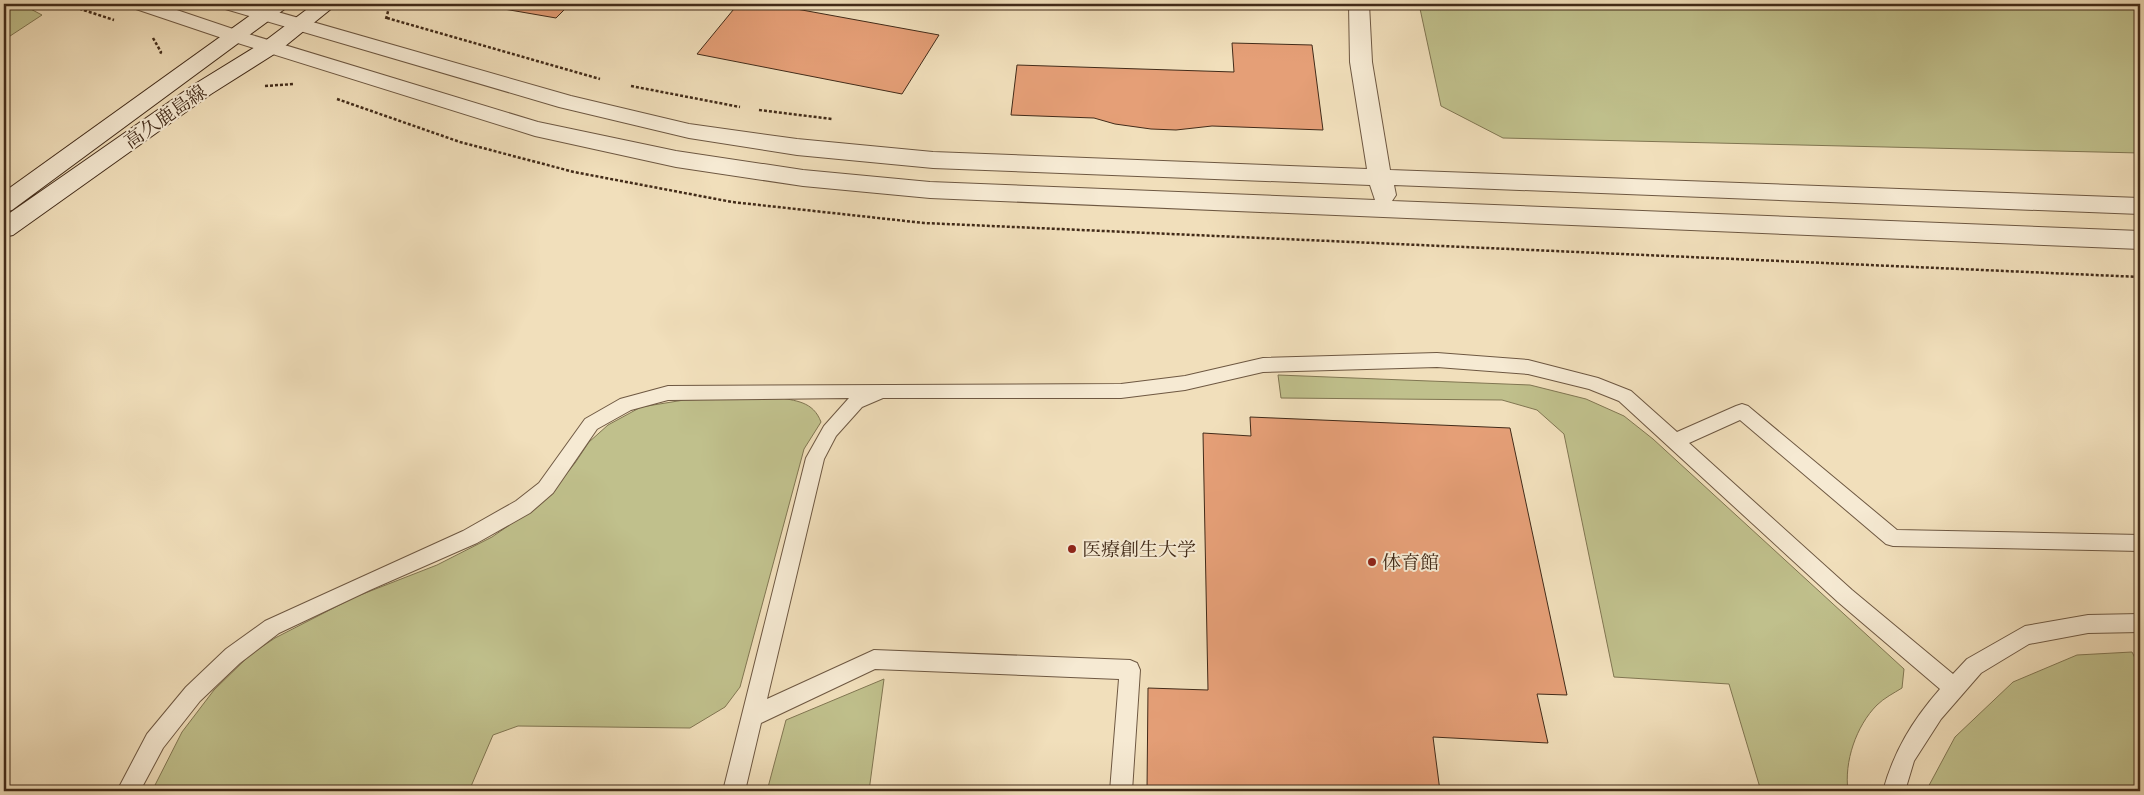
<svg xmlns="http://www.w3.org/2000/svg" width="2144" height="795" font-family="'EB Garamond','Noto Serif JP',serif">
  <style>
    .green { fill: #c0c08c; stroke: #817652 }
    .building { fill: #e59f77; stroke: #422b19 }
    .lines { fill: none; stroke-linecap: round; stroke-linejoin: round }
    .service-casing { stroke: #6e5842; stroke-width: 2 }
    .tertiary-casing { stroke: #6e5842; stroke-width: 2 }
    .secondary-casing { stroke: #422b19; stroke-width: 2 }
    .path { stroke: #422b19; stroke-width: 2.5; stroke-dasharray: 3 2; stroke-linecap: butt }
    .service { fill: #f6ead3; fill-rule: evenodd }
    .tertiary { fill: #f6ead3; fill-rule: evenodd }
    .secondary { fill: #f6ead3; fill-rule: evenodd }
    .poi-dot { fill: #8f2418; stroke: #f6ead3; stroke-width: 2 }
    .labels { text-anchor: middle; stroke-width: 4; stroke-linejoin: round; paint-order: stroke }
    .street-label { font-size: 19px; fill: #422b19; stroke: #f6ead3 }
    .poi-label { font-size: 19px; fill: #422b19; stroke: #f6ead3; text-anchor: start }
  </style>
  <rect width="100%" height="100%" fill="#f1dfbb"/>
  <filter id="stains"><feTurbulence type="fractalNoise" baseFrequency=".004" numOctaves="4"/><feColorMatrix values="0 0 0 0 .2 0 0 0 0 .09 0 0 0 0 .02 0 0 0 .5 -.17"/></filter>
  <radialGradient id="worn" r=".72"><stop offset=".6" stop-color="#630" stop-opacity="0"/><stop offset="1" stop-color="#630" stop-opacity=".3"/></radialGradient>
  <path class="green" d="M4 4H21L42 15 4 40Z
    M1419 4H2140V153L1503 138 1441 106Z
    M1278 375 1530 385 1586 399 1624 416 1653 439 1904 669 1902 688C1894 693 1884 698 1877 705 1856 726 1844 762 1848 791H1761L1729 684 1614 677 1564 434 1537 410 1502 400 1281 398Z
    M776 397C796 401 813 401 821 422L804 449 740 687 725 707 690 728 518 726 493 735 469 791H152L182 732 214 690 251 654 275 638 355 597 437 565 492 537 537 506 551 493 575 463 589 442 608 425 641 407 684 400Z
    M2132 652 2140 668V791H1926L1955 737 2013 682 2077 655Z
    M884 679 869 791H767L786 720Z"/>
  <path class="building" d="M475 4H570L556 18Z
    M738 4H769L939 35 902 94 697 54Z
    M1232 43 1312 45 1323 130 1212 126 1176 130 1151 129 1115 124 1094 118 1011 115 1017 65 1234 72Z
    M1250 417 1510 428 1567 695 1537 694 1548 743 1433 737 1440 791H1147L1148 688 1208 690 1203 433 1251 436Z"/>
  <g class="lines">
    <g class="service-casing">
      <path id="service" d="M944 4H991L985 8H950L945 7Z
        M1437 353 1528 360 1598 378 1631 391 1677 432 1736 406 1742 404 1748 406 1897 530 2140 535V551L1893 546 1886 544 1740 420 1689 443 1852 590 1953 674 1967 659 2025 626 2088 615 2140 614V632L2088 633 2029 644 1981 673 1941 719 1914 761 1905 791H1883C1894 751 1912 721 1940 689L1838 602 1619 401 1589 389 1528 374 1437 367 1263 372 1185 390 1121 398H883L862 407 836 436 824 459 767 699 874 650 1130 660 1137 663 1140 670 1132 791H1110L1119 679 875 669 761 723 745 791H723L806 458 824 426 849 398 668 400 631 410 597 429 553 493 530 513 477 543 370 590 279 633 240 663 200 701 163 748 140 791H117L147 734 186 687 226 649 265 621 463 531 516 501 539 483 585 419 620 399 668 386 1121 384 1185 376 1263 358Z"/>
    </g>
    <g class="tertiary-casing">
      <path id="tertiary" d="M130 4H159L242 32 538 122 676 151 803 170 930 182 1375 200 1370 185 933 168 797 155 689 138 559 107 222 8 219 4H250L571 96 689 124 797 139 933 152 1367 169 1350 62 1349 4H1369L1372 62 1390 170 2140 198V214L1394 185 1396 195 1392 201 2140 231V249L930 198 803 186 676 167 535 136 228 40 133 8Z"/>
    </g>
    <g class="secondary-casing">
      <path id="secondary" d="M266 4H289L286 8 12 210 4 212V192Z
        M314 4H337L279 51 211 94 13 235 4 237V217L195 84 265 41Z"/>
    </g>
    <path class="path" d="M65 4 114 20
      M387 18 600 79
      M386 19 390 4
      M153 38 161 52 160 54
      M265 86 294 84
      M631 86 740 107
      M337 99 460 142 574 172 732 202 924 223 2140 277
      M759 110 832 119"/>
    <use href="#service" class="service"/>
    <use href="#tertiary" class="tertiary"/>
    <use href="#secondary" class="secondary"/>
  </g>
  <g class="poi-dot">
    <circle cx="1072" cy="549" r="5"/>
    <circle cx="1372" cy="562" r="5"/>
  </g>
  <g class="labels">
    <g class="street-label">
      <text transform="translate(165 116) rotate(-35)" y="7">高久鹿島線</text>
    </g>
    <g class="poi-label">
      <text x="1082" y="556">医療創生大学</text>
      <text x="1382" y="569">体育館</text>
    </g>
  </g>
  <rect width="2144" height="795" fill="none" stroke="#f1dfbb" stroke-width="20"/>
  <rect x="5" y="5" width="2134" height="785" fill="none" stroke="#422b19" stroke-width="2.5"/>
  <rect x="10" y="10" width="2124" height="775" fill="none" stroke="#422b19"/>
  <rect width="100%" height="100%" filter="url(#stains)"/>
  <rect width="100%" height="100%" fill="url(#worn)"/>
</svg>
